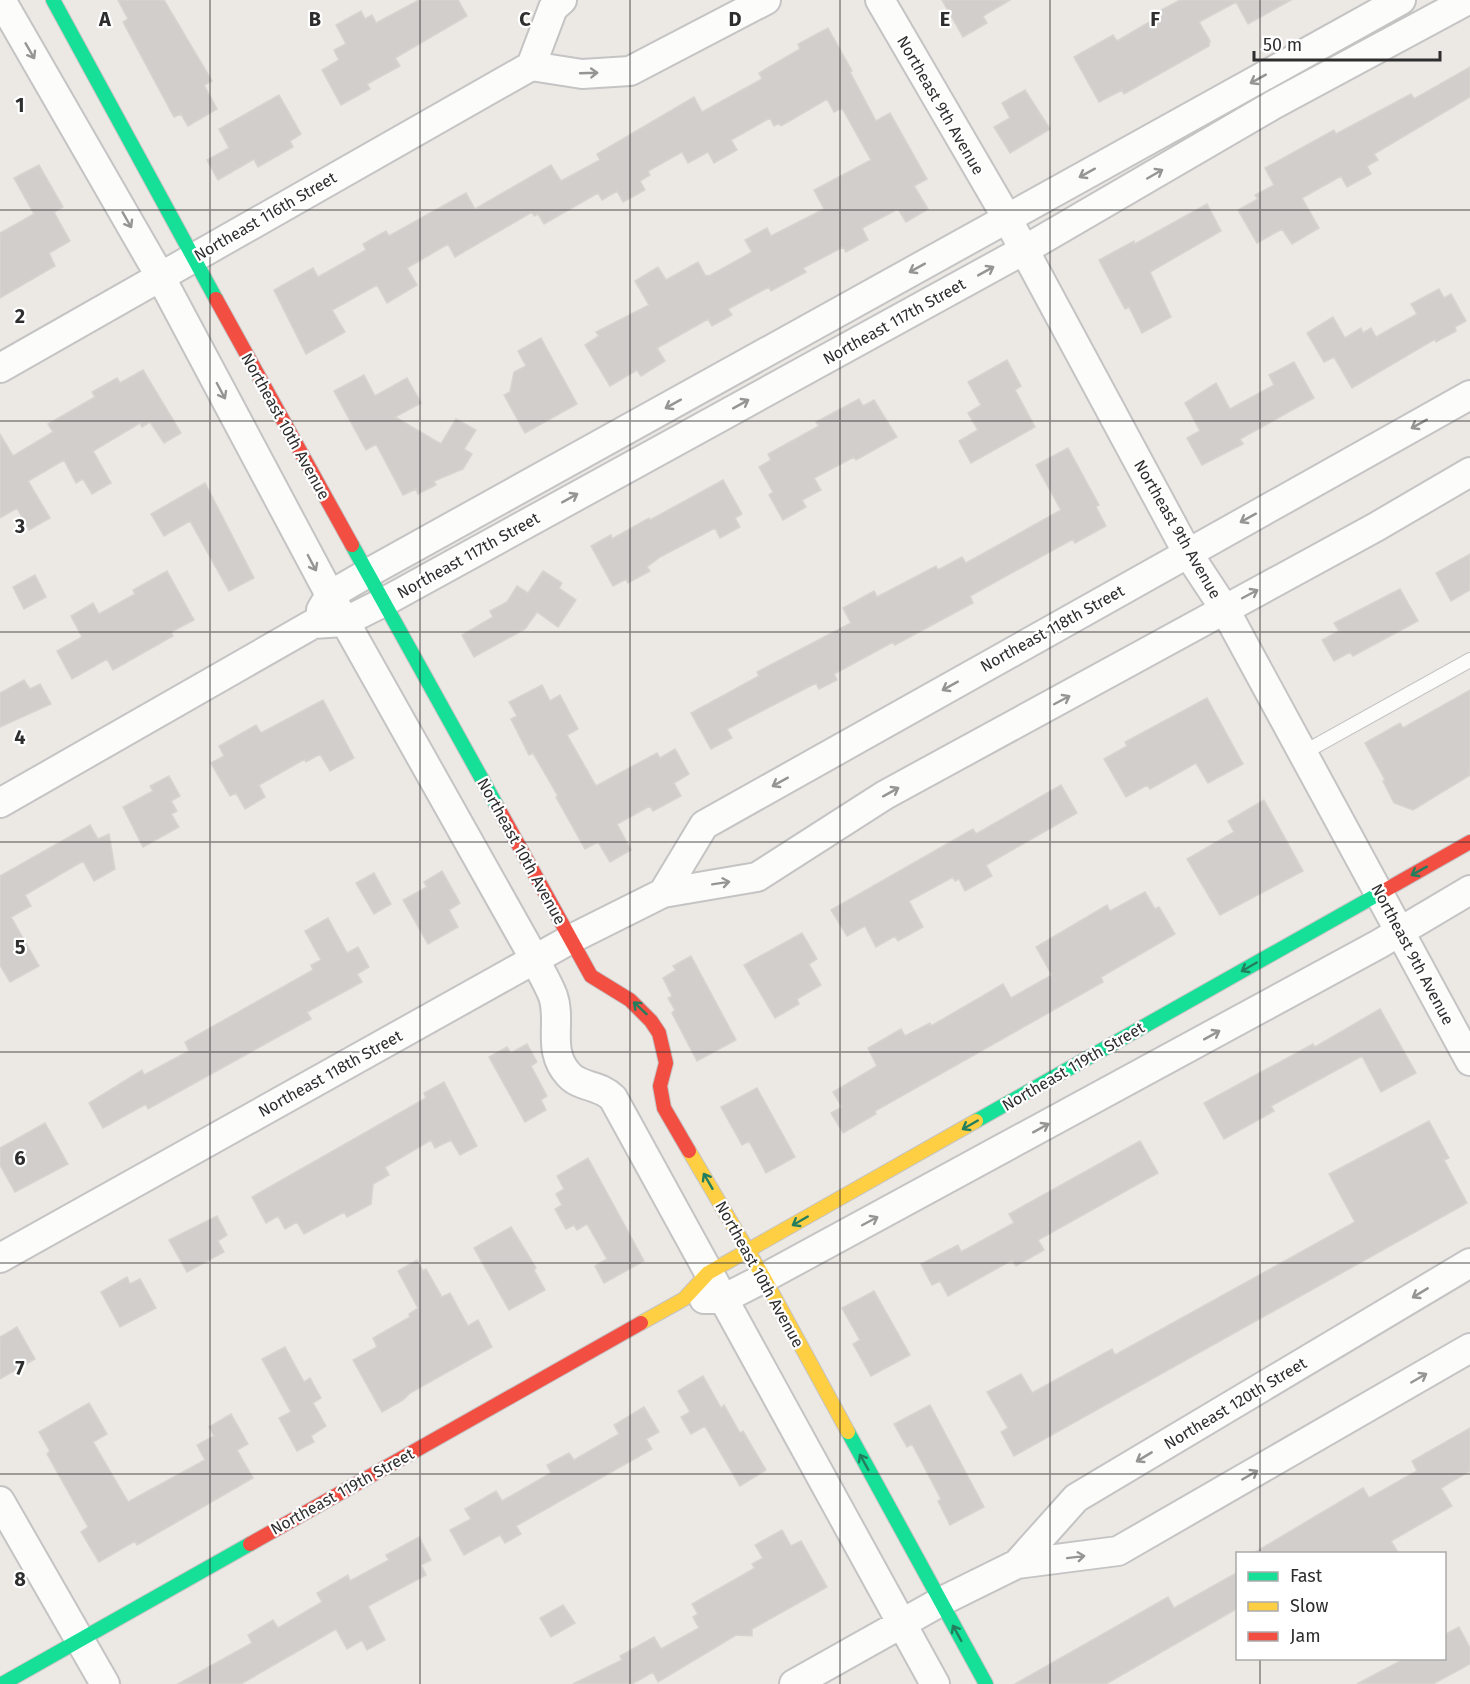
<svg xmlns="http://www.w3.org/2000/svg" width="1470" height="1684" font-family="'Fira Sans',sans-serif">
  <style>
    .building { fill: #d1cecb; stroke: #d7d4d0; stroke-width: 1.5 }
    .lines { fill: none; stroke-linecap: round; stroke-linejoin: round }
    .lane-casing { stroke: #c5c4c5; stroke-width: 16 }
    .street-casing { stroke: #c5c4c5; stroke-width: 32 }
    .fast-casing { stroke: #c5c4c5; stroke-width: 16 }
    .slow-casing { stroke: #c5c4c5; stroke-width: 16 }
    .jam-casing { stroke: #c5c4c5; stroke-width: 16 }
    .lane { stroke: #fcfcfb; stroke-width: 14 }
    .street { stroke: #fcfcfb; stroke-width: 28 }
    .fast { stroke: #16e098; stroke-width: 14 }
    .slow { stroke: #ffcf43; stroke-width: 14 }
    .jam { stroke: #f24e42; stroke-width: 14 }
    .oneway { stroke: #959594 }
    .oneway2 { stroke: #237e5e }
    .grid { fill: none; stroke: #2e2e2e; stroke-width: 1.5; stroke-opacity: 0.55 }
    .labels { text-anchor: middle; stroke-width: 4.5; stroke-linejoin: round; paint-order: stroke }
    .street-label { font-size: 16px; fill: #2e2e2e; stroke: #fff }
    .grid-label { font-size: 20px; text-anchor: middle; font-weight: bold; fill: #2e2e2e; stroke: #fff; stroke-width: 4.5; stroke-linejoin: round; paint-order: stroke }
  </style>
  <rect width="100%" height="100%" fill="#ece8e4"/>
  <path class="building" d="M118 0H164L212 81 204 85 217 109 188 126 181 114 174 117 123 22 128 19Z
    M419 0H458L467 16 395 58 400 66 367 84 370 89 341 105 322 70 339 60 334 50 346 44 336 25 361 11 365 19 372 15 376 23Z
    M942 0H1010L983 16 987 23 963 37Z
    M1180 0H1291L1248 24 1236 2 1199 22 1210 41 1209 46 1124 94 1122 90 1099 102 1074 57 1113 35 1117 41 1163 14 1161 10Z
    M828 28 852 71 850 72 876 121 890 113 927 179 914 186 928 209 906 222 898 209 862 228 868 240 846 252 843 247 803 268 806 272 771 291 769 287 728 309 732 315 712 326 708 319 657 348 665 361 641 376 637 370 610 386 585 345 599 336 596 332 649 305 635 281 658 267 666 280 698 262 705 275 709 276 752 252 745 240 767 228 771 236 824 209 814 190 871 160 842 108 834 112 827 99 781 126 779 123 774 126 770 118 731 140 737 150 714 163 708 152 688 163 682 152 648 171 650 175 640 181 645 190 623 202 617 191 602 200 598 193 544 224 538 214 534 216 532 212 455 257 448 244 407 268 417 285 387 303 377 285 332 310 345 332 306 354 274 290 313 268 318 277 366 250 363 244 386 231 389 236 466 193 475 209 551 165 561 181 600 160 597 154 694 97 702 112 762 79 759 73 800 49 798 44Z
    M1470 67V97L1374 154 1378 160 1367 166 1371 174 1347 187 1341 176 1302 198 1319 228 1292 244 1282 229 1257 243 1238 210 1258 199 1255 195 1274 185 1265 168 1334 130 1336 134 1411 94 1414 99Z
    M1025 90 1050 129 1010 153 994 127 1010 118 1002 103Z
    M279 95 301 134 290 141 293 147 258 167 254 159 218 180 207 160 229 148 219 129Z
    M39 165 63 207 54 212 70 241 49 253 55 266 0 298V233L34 214 14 178Z
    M1207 204 1221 231 1150 272 1171 317 1142 333 1129 307 1125 309 1099 260 1134 241 1135 244Z
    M1439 289 1444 298 1451 294 1466 321 1455 327 1456 331 1436 342 1435 339 1352 388 1334 357 1324 362 1307 333 1333 317 1345 338 1361 328 1363 333 1371 328 1376 337 1417 314 1411 304Z
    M541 338 577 404 525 433 504 395 510 392 514 372 526 366 518 351Z
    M1007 360 1021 386 1015 390 1035 427 971 463 959 441 978 430 968 413 981 405 968 382Z
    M1294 362 1314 398 1240 439 1243 444 1202 465 1187 438 1200 431 1185 403 1216 383 1230 409 1274 385 1269 375Z
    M143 370 181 433 164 443 150 422 142 427 140 423 93 451 111 483 92 494 83 479 76 483 64 460 28 481 50 518 29 530 17 508 0 518V434L13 456 53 432 48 424 95 397 92 392 117 378 120 383Z
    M364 375 375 396 407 378 421 403 395 417 441 444 456 419 476 430 464 449 472 454 463 469 434 481 436 485 418 494 416 489 403 495 376 444 366 450 334 391Z
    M859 399 863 406 874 400 897 437 856 460 854 457 814 478 821 490 802 500 806 507 783 520 769 495 773 492 759 467 771 460 768 454 819 426 816 422Z
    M1068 448 1099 505 1096 507 1106 526 1075 543 1073 539 970 596 973 603 895 645 893 642 834 674 837 680 819 689 816 683 727 729 732 738 711 749 691 713 759 676 757 672 851 623 843 608 874 591 877 597 936 566 938 570 962 557 966 563 1061 510 1036 465Z
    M723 480 742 514 735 518 740 527 720 538 715 528 660 557 647 567 650 571 628 583 626 579 613 586 591 546 611 535 612 539 649 518 650 520Z
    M205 483 254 578 229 591 190 521 164 536 151 514Z
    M1470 554V590L1451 601 1436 573Z
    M167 571 194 620 171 632 173 636 113 670 107 659 72 679 57 651 82 637 71 616 93 603 99 614 135 594 133 590Z
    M543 571 562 583 559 588 576 600 558 627 537 612 525 629 474 657 462 635 493 617 490 611 507 602 517 586 528 593Z
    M35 575 46 597 24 609 13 587Z
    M1400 589 1418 621 1353 656 1350 652 1334 661 1322 640 1339 631 1334 623Z
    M24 680 30 689 40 684 51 704 0 727V693Z
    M542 685 550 701 560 695 578 729 567 735 596 786 657 753 660 758 675 749 689 774 674 783 681 796 653 811 650 806 617 824 631 850 610 862 598 842 585 849 556 797 558 796 533 753 529 755 511 719 517 716 509 702Z
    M1470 690V775L1413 810 1394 803 1383 781 1385 780 1365 743 1400 723 1403 728Z
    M1207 698 1243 764 1208 783 1196 763 1150 789 1147 785 1126 797 1104 759 1127 746 1125 742Z
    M323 700 354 758 330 771 320 754 306 762 305 759 259 785 265 797 245 809 236 793 230 796 211 763 224 756 219 746 256 725 261 733Z
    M169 776 180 796 171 801 177 811 171 814 179 827 143 847 123 807 153 791 150 786Z
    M1061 785 1077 813 986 865 992 876 965 891 959 879 955 881 953 877 909 901 923 927 898 941 895 936 876 947 865 926 847 936 831 910 973 829 976 834Z
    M1264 800 1303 871 1220 915 1187 859 1234 832 1228 821Z
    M90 825 98 839 109 834 115 869 94 881 83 861 25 895 31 906 11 917 39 966 10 982 0 965V876Z
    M442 871 460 903 449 910 458 927 428 944 403 900 427 887 424 882Z
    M374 873 391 904 374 914 356 883Z
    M1145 892 1155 909 1159 907 1175 934 1101 977 1103 982 875 1111 876 1114 843 1133 831 1113 842 1107 833 1092 877 1066 868 1048 901 1029 905 1036 930 1023 931 1026 1003 984 1011 998 1052 975 1036 947 1107 905 1110 911Z
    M328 918 347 953 358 947 369 967 357 974 362 982 307 1012 311 1019 294 1028 148 1109 146 1104 103 1128 89 1103 142 1070 144 1075 189 1051 185 1042 313 970 311 965 321 960 305 931Z
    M802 933 817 959 809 964 821 985 797 999 799 1004 775 1018 744 965Z
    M691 956 736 1040 697 1061 672 1013 675 1010 668 998 672 996 663 978 676 970 673 966Z
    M1380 1009 1416 1073 1381 1092 1362 1056 1271 1106 1274 1111 1224 1139 1204 1103 1313 1044 1315 1047Z
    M527 1044 537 1062 531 1066 547 1096 541 1100 546 1110 525 1122 489 1057 507 1047 511 1053Z
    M444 1082 477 1146 460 1155 451 1140 435 1148 431 1140 385 1167 389 1175 373 1184 371 1204 347 1217 344 1212 304 1234 297 1222 285 1229 278 1216 266 1223 252 1197 426 1098 424 1093Z
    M757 1088 795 1157 766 1173 749 1141 742 1145 721 1107Z
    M1429 1121 1449 1158 1444 1160 1467 1203 1014 1456 1001 1432 1008 1428 987 1392 1021 1374 1032 1393 1112 1349 1115 1355 1355 1222 1329 1174Z
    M45 1123 68 1164 15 1192 0 1165V1148Z
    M1140 1141 1158 1173 1038 1240 1044 1250 1016 1266 1012 1260 948 1296 940 1281 932 1285 921 1264 958 1245 961 1252 1014 1223 1009 1214Z
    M588 1158 644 1261 604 1283 595 1266 607 1259 587 1224 577 1230 574 1225 566 1229 555 1209 562 1205 556 1194 564 1189 557 1176Z
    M217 1216 227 1235 218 1241 224 1252 187 1272 169 1240Z
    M511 1227 536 1268 534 1270 545 1290 509 1310 474 1248Z
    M417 1260 423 1271 426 1269 442 1297 450 1293 468 1326 478 1320 492 1347 410 1393 403 1400 382 1412 353 1360 377 1347 373 1338 410 1317 409 1314 418 1308 398 1271Z
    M127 1277 130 1284 140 1279 156 1308 120 1327 101 1292Z
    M874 1291 910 1355 871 1376 853 1344 860 1340 842 1308Z
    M17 1327 35 1359 0 1379V1337Z
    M285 1347 304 1382 310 1378 321 1398 313 1403 326 1426 311 1436 314 1442 297 1451 279 1418 291 1412 262 1359Z
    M703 1376 721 1408 724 1405 740 1433 743 1431 766 1470 740 1486 705 1426 691 1434 681 1417 690 1412 678 1391Z
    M89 1403 107 1434 93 1442 128 1502 205 1460 197 1445 214 1436 209 1427 231 1414 248 1444 237 1450 253 1478 137 1545 135 1541 99 1562 81 1532 88 1527 47 1454 50 1451 39 1432Z
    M930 1405 984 1507 950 1525 938 1501 941 1499 912 1444 907 1447 894 1424Z
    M644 1407 659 1432 646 1439 652 1449 516 1526 521 1534 505 1543 500 1535 464 1555 450 1530 471 1519 465 1509 496 1491 502 1501 551 1473 547 1465 569 1453 574 1460 619 1434 614 1425Z
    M1470 1428V1471L1441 1488 1452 1506 1391 1541 1399 1554H1252L1363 1488 1369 1498 1417 1471 1412 1461Z
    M782 1530 791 1546 801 1541 827 1587 752 1629V1636L736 1635 658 1682 653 1672 632 1684H573L622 1660 620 1656 654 1637 661 1649 699 1628 693 1617 698 1614 692 1604 755 1568 752 1564 763 1558 755 1545Z
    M419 1537 431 1560 421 1565 426 1575 368 1606 385 1640 367 1650 362 1640 347 1649 336 1629 241 1684H178L252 1643 248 1635 273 1620 278 1628 322 1602 317 1593 348 1575 350 1581 389 1560 386 1555Z
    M1238 1572V1608L1106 1684H1015L1168 1597 1174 1608Z
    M563 1605 575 1623 551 1637 540 1618Z
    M1459 1627 1470 1648V1664L1433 1684H1357L1404 1659H1444V1635Z"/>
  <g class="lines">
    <g class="lane-casing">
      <path id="lane" d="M1303 753 1470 660"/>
    </g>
    <g class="street-casing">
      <path id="street" d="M1 0 160 276 330 595 534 958C540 970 548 983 553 996 562 1022 546 1051 569 1075 581 1088 599 1084 613 1098L935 1684
        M880 0 1007 218 1187 552 1224 608 1470 1061
        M531 66 553 8 562 0
        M0 368 531 66 582 74 630 71 766 0
        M321 610 330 595 368 573 1401 0
        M0 803 313 624 344 622 384 602 1024 250 1273 105 1468 0
        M663 893 704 825 1470 395
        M0 1258 571 939 663 893 757 877 885 795 1376 527 1470 472
        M704 1299H723L764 1278 1379 944 1470 890
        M0 1501 105 1684
        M1017 1564 1076 1498 1470 1263
        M794 1684 940 1602 1017 1564 1118 1551 1470 1348"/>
    </g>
    <g class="fast-casing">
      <path id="fast" d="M53 0 216 299
        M352 545 498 808
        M976 1121 1382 892
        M848 1432 986 1684
        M2 1684 250 1544"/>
    </g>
    <g class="slow-casing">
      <path id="slow" d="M689 1151 764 1278 848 1432
        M641 1323 684 1299 708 1273 976 1121"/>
    </g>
    <g class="jam-casing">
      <path id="jam" d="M216 299 352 545
        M498 808 591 976 630 1000 651 1021 659 1033 666 1063 660 1086 664 1108 689 1151
        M1382 892 1470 842
        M250 1544 641 1323"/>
    </g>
    <use href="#lane" class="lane"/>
    <use href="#street" class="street"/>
    <use href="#fast" class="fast"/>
    <use href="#slow" class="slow"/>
    <use href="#jam" class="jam"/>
  </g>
  <defs><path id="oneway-shaft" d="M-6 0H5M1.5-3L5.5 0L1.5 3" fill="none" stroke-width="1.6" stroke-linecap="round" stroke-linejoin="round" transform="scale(1.5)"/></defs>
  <g class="oneway">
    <use href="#oneway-shaft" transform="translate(30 51) rotate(60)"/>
    <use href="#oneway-shaft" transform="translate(589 73) rotate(-2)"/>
    <use href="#oneway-shaft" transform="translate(1258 79) rotate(151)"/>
    <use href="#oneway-shaft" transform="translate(1087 173) rotate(151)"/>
    <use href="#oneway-shaft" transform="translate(1155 174) rotate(-30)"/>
    <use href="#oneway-shaft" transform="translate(127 220) rotate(60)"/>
    <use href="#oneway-shaft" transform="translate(917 268) rotate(151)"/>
    <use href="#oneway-shaft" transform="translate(986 271) rotate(-29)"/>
    <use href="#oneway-shaft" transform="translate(221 391) rotate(62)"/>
    <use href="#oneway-shaft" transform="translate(673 404) rotate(151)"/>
    <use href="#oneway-shaft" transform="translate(741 404) rotate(-29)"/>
    <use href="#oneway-shaft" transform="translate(1419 424) rotate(151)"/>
    <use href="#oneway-shaft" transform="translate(570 498) rotate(-29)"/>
    <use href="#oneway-shaft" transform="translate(1248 518) rotate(151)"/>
    <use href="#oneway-shaft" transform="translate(312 563) rotate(62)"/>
    <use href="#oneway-shaft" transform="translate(1250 594) rotate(-28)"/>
    <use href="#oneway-shaft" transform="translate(950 686) rotate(151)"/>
    <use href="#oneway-shaft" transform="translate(1062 700) rotate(-28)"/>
    <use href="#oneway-shaft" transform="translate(780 782) rotate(151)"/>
    <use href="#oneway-shaft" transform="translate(891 792) rotate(-29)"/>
    <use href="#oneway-shaft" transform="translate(721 883) rotate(-9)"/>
    <use href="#oneway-shaft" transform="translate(1212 1035) rotate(-29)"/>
    <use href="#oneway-shaft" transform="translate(1041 1128) rotate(-29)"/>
    <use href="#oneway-shaft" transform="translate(870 1221) rotate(-28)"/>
    <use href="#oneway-shaft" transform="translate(1420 1293) rotate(149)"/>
    <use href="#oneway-shaft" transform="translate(1419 1378) rotate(-30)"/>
    <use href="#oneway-shaft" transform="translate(1144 1457) rotate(149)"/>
    <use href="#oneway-shaft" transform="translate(1250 1475) rotate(-30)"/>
    <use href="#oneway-shaft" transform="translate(1076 1557) rotate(-7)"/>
  </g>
  <g class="oneway2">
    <use href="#oneway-shaft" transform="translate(1419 871) rotate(151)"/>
    <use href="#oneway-shaft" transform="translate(1249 967) rotate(150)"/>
    <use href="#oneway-shaft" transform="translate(640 1008) rotate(-137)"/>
    <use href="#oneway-shaft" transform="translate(970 1125) rotate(150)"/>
    <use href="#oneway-shaft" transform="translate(708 1181) rotate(-120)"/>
    <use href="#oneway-shaft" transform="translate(800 1221) rotate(150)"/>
    <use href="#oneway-shaft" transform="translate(864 1462) rotate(-119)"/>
    <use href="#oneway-shaft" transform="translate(957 1633) rotate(-119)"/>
  </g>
  <path class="grid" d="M210 0V1684M420 0V1684M630 0V1684M840 0V1684M1050 0V1684M1260 0V1554M0 210H1470M0 421H1470M0 632H1470M0 842H1470M0 1052H1470M0 1263H1470M0 1474H1470M1260 1658V1684"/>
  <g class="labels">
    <g class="street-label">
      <text transform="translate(941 105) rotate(60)" y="6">Northeast 9th Avenue</text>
      <text transform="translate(265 216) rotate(-30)" y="6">Northeast 116th Street</text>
      <text transform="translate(894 321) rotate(-29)" y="6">Northeast 117th Street</text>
      <text transform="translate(286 426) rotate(61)" y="6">Northeast 10th Avenue</text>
      <text transform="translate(1178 529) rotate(60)" y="6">Northeast 9th Avenue</text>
      <text transform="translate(468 555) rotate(-29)" y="6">Northeast 117th Street</text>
      <text transform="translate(1052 628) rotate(-29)" y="6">Northeast 118th Street</text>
      <text transform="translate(522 851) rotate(61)" y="6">Northeast 10th Avenue</text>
      <text transform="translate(1413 954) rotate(62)" y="6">Northeast 9th Avenue</text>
      <text transform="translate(1073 1066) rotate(-30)" y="6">Northeast 119th Street</text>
      <text transform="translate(330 1073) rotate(-29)" y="6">Northeast 118th Street</text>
      <text transform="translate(760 1274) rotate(61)" y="6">Northeast 10th Avenue</text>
      <text transform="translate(1235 1403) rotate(-31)" y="6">Northeast 120th Street</text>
      <text transform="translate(342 1491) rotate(-29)" y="6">Northeast 119th Street</text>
    </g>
  </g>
  <g class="grid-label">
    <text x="105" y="26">A</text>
    <text x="315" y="26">B</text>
    <text x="525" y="26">C</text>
    <text x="735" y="26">D</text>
    <text x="945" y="26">E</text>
    <text x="1155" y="26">F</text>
    <text x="20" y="112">1</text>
    <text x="20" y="323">2</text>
    <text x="20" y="533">3</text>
    <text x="20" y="744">4</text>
    <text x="20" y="954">5</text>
    <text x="20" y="1165">6</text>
    <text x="20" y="1375">7</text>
    <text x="20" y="1586">8</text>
  </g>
  <rect x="1236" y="1552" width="210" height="108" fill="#ffffff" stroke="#ababab" stroke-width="1.5"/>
  <rect x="1248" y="1572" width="30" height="9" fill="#16e098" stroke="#ababab" stroke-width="1.5"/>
  <text x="1290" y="1582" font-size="18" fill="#2e2e2e">Fast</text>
  <rect x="1248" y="1602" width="30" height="9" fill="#ffcf43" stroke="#ababab" stroke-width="1.5"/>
  <text x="1290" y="1612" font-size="18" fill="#2e2e2e">Slow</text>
  <rect x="1248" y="1632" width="30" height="9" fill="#f24e42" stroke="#ababab" stroke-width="1.5"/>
  <text x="1290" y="1642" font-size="18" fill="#2e2e2e">Jam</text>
  <path d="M1254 51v9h186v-9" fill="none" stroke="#2e2e2e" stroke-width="3"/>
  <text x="1263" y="51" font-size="18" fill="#2e2e2e" stroke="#ffffff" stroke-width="4.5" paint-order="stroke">50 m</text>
</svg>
